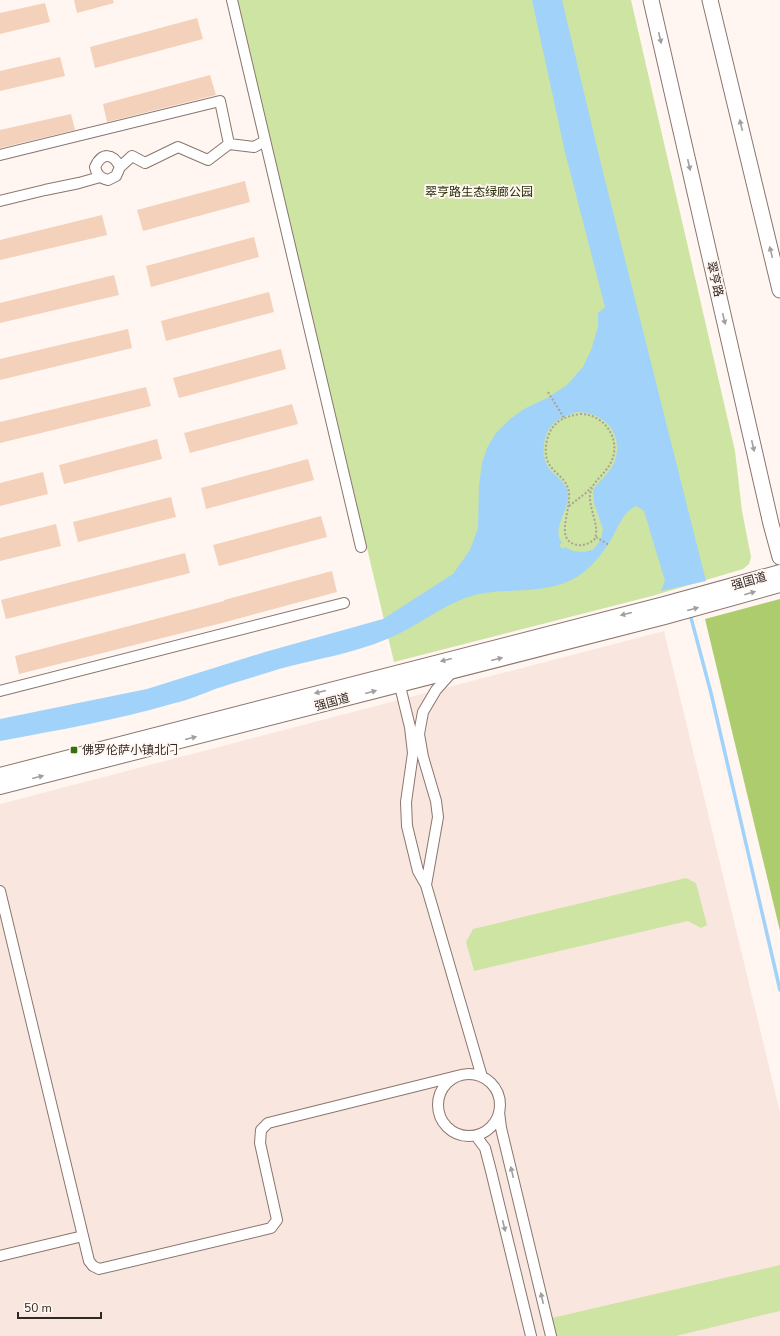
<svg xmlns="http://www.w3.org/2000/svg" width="780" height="1336" font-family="'Nunito Sans','Noto Sans SC',sans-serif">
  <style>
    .built { fill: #f9e7df }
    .green { fill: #cde4a3 }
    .forest { fill: #adcc6d }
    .water { fill: #a0d2fa; fill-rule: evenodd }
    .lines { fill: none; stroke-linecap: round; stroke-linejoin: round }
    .stream { stroke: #a0d2fa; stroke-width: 3.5 }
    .building { fill: #f4d1ba }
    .minor-casing { stroke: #8a766e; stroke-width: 12 }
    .secondary-casing { stroke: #8a766e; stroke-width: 16 }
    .primary-casing { stroke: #8a766e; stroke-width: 17 }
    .path { stroke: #aaa19d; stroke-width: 2; stroke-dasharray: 2 2; stroke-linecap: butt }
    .minor { stroke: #fff; stroke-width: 10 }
    .secondary { stroke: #fff; stroke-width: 14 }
    .primary { stroke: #fff; stroke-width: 15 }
    .oneway { fill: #a29e9c }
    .poi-dot { fill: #33730e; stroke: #fff5f1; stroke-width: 1.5 }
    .labels { text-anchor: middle; stroke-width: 4; stroke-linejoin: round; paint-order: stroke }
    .park-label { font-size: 12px; fill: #232e05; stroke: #fff5f1 }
    .street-label { font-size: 12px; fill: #302824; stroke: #fff5f1 }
    .poi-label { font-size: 12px; fill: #302824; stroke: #fff5f1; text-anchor: start }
  </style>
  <rect width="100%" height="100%" fill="#fff5f1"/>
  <path class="built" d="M664 631 780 1112V1336H0V804Z"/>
  <path class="green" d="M237 0H631L735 451 742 511 751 557 749 564 743 569 652 596 394 662Z
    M686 878 696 883 707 925 701 928 688 921 474 971 466 942 473 929Z
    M780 1265V1311L676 1336H556L552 1318Z"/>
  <path class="forest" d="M780 599V931L705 619Z"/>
  <path class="water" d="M532 0H562L601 164 706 581 661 591 665 581 644 511 637 506C623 510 618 529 610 541 601 556 588 572 571 580 538 596 502 586 468 597 439 607 415 628 387 639 352 654 315 659 279 669 257 676 236 682 215 689 202 694 189 700 175 703 118 720 58 730 0 741V719L147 689 265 652 383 619 453 574 470 550 478 528 479 485 482 463 487 448 496 433 509 420 524 409 547 398 566 386 583 367 591 350 598 327V313L605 307 565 152ZM577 412C600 412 619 427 617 452 616 454 616 458 615 461 611 472 600 480 593 490L594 503 603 529 601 539 594 549 585 552 573 551 565 547 563 549 559 545 562 543C551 528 569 512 568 494 567 482 555 477 548 467 540 454 543 432 555 422 561 417 569 415 577 412Z"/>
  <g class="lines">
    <path class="stream" d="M690 614 711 693 780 990"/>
  </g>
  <path class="building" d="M74 0H113L114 3 77 13Z
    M45 3 50 22 0 34V13Z
    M197 18 203 39 95 68 90 47Z
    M60 57 65 76 0 91V71Z
    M210 75 216 95 107 122 103 104Z
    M71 114 75 130 0 148V130Z
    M245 181 250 202 143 231 137 210Z
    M102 215 107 235 0 260V240Z
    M254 237 259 257 151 287 146 266Z
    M114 275 119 295 0 323V303Z
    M269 292 274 312 166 341 161 321Z
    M128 329 132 348 0 380V359Z
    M281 349 286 369 179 398 173 378Z
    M146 387 151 406 0 443V422Z
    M292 404 298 424 190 453 184 433Z
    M157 439 162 459 64 484 59 465Z
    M308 459 314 480 206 509 201 488Z
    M43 472 48 494 0 506V483Z
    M171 497 176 517 78 542 73 522Z
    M321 516 327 537 219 566 213 545Z
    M56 524 61 546 0 561V538Z
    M185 553 190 573 6 619 1 600Z
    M332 571 337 592 222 623 19 674 15 656 224 601V600Z"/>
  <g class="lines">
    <g class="minor-casing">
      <path id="minor" d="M232 0 361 547
        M229 144 254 147 265 141
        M0 155 220 101 229 144 208 160 178 147 145 163 132 156 120 167 116 176 108 180C100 178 97 175 95 167 102 152 113 153 120 167
        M0 201 45 190 79 183 100 177
        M453 671 436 690 423 712 419 734 423 757 436 801 438 817 426 885 482 1077
        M398 678 410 727 413 753 406 802 407 826 418 871 426 885
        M0 691 344 603
        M0 891 89 1261 93 1266 99 1269 271 1228 277 1220 260 1143 261 1130 268 1123 461 1075
        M438 1105a31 31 0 1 1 62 0a31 31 0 1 1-62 0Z
        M499 1112 501 1128 551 1336
        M476 1136 485 1148 491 1171 531 1336
        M0 1256 83 1236"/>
    </g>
    <g class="secondary-casing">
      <path id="secondary" d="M0 775 664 604 780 572
        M0 787 665 617 780 585"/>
    </g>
    <g class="primary-casing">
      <path id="primary" d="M651 0 771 524 780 557
        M710 0 780 290"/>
    </g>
    <path class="path" d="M548 392 564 418
      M580 414C591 414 601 419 607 427 617 440 617 457 606 470 600 478 591 484 590 495 589 510 601 528 594 540 588 544 581 547 574 544 554 537 574 506 568 488 565 478 554 473 549 464 545 457 545 448 547 440 552 422 562 417 580 414Z
      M569 506 587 492 591 487
      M596 537 609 545"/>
    <use href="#minor" class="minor"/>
    <use href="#secondary" class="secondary"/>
    <use href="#primary" class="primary"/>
  </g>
  <defs><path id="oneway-solid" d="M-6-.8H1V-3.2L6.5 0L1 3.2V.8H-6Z"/></defs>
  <g class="oneway">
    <use href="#oneway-solid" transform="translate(660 38) rotate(77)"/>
    <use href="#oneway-solid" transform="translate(741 125) rotate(-104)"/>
    <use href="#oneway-solid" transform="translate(689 165) rotate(77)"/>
    <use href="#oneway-solid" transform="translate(771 252) rotate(-104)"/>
    <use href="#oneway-solid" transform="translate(724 319) rotate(77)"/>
    <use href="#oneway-solid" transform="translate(753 446) rotate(77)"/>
    <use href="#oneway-solid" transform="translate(750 593) rotate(-16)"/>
    <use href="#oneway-solid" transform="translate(693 609) rotate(-15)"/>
    <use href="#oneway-solid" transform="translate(626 614) rotate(166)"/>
    <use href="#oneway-solid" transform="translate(497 659) rotate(-14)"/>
    <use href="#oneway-solid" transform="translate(446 660) rotate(166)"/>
    <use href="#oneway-solid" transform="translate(320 692) rotate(166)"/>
    <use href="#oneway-solid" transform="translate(371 692) rotate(-15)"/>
    <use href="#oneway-solid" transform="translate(191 738) rotate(-14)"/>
    <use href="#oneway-solid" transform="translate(38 777) rotate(-14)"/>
    <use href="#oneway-solid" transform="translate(512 1172) rotate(-103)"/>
    <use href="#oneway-solid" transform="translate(504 1226) rotate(76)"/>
    <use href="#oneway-solid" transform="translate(542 1298) rotate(-103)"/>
  </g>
  <rect class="poi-dot" x="70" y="746" width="8" height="8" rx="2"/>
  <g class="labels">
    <g class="park-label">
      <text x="479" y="196">翠亨路生态绿廊公园</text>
    </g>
    <g class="street-label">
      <text transform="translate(715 279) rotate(77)" y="4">翠亨路</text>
      <text transform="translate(749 581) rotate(-16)" y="4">强国道</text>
      <text transform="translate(332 702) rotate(-15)" y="4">强国道</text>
    </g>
    <g class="poi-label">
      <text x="82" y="754">佛罗伦萨小镇北门</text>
    </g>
  </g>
  <path d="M18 1312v6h83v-6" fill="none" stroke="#302824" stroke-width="2"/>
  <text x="24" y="1312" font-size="12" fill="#302824" stroke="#fff5f1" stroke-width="3" paint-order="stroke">50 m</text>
</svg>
